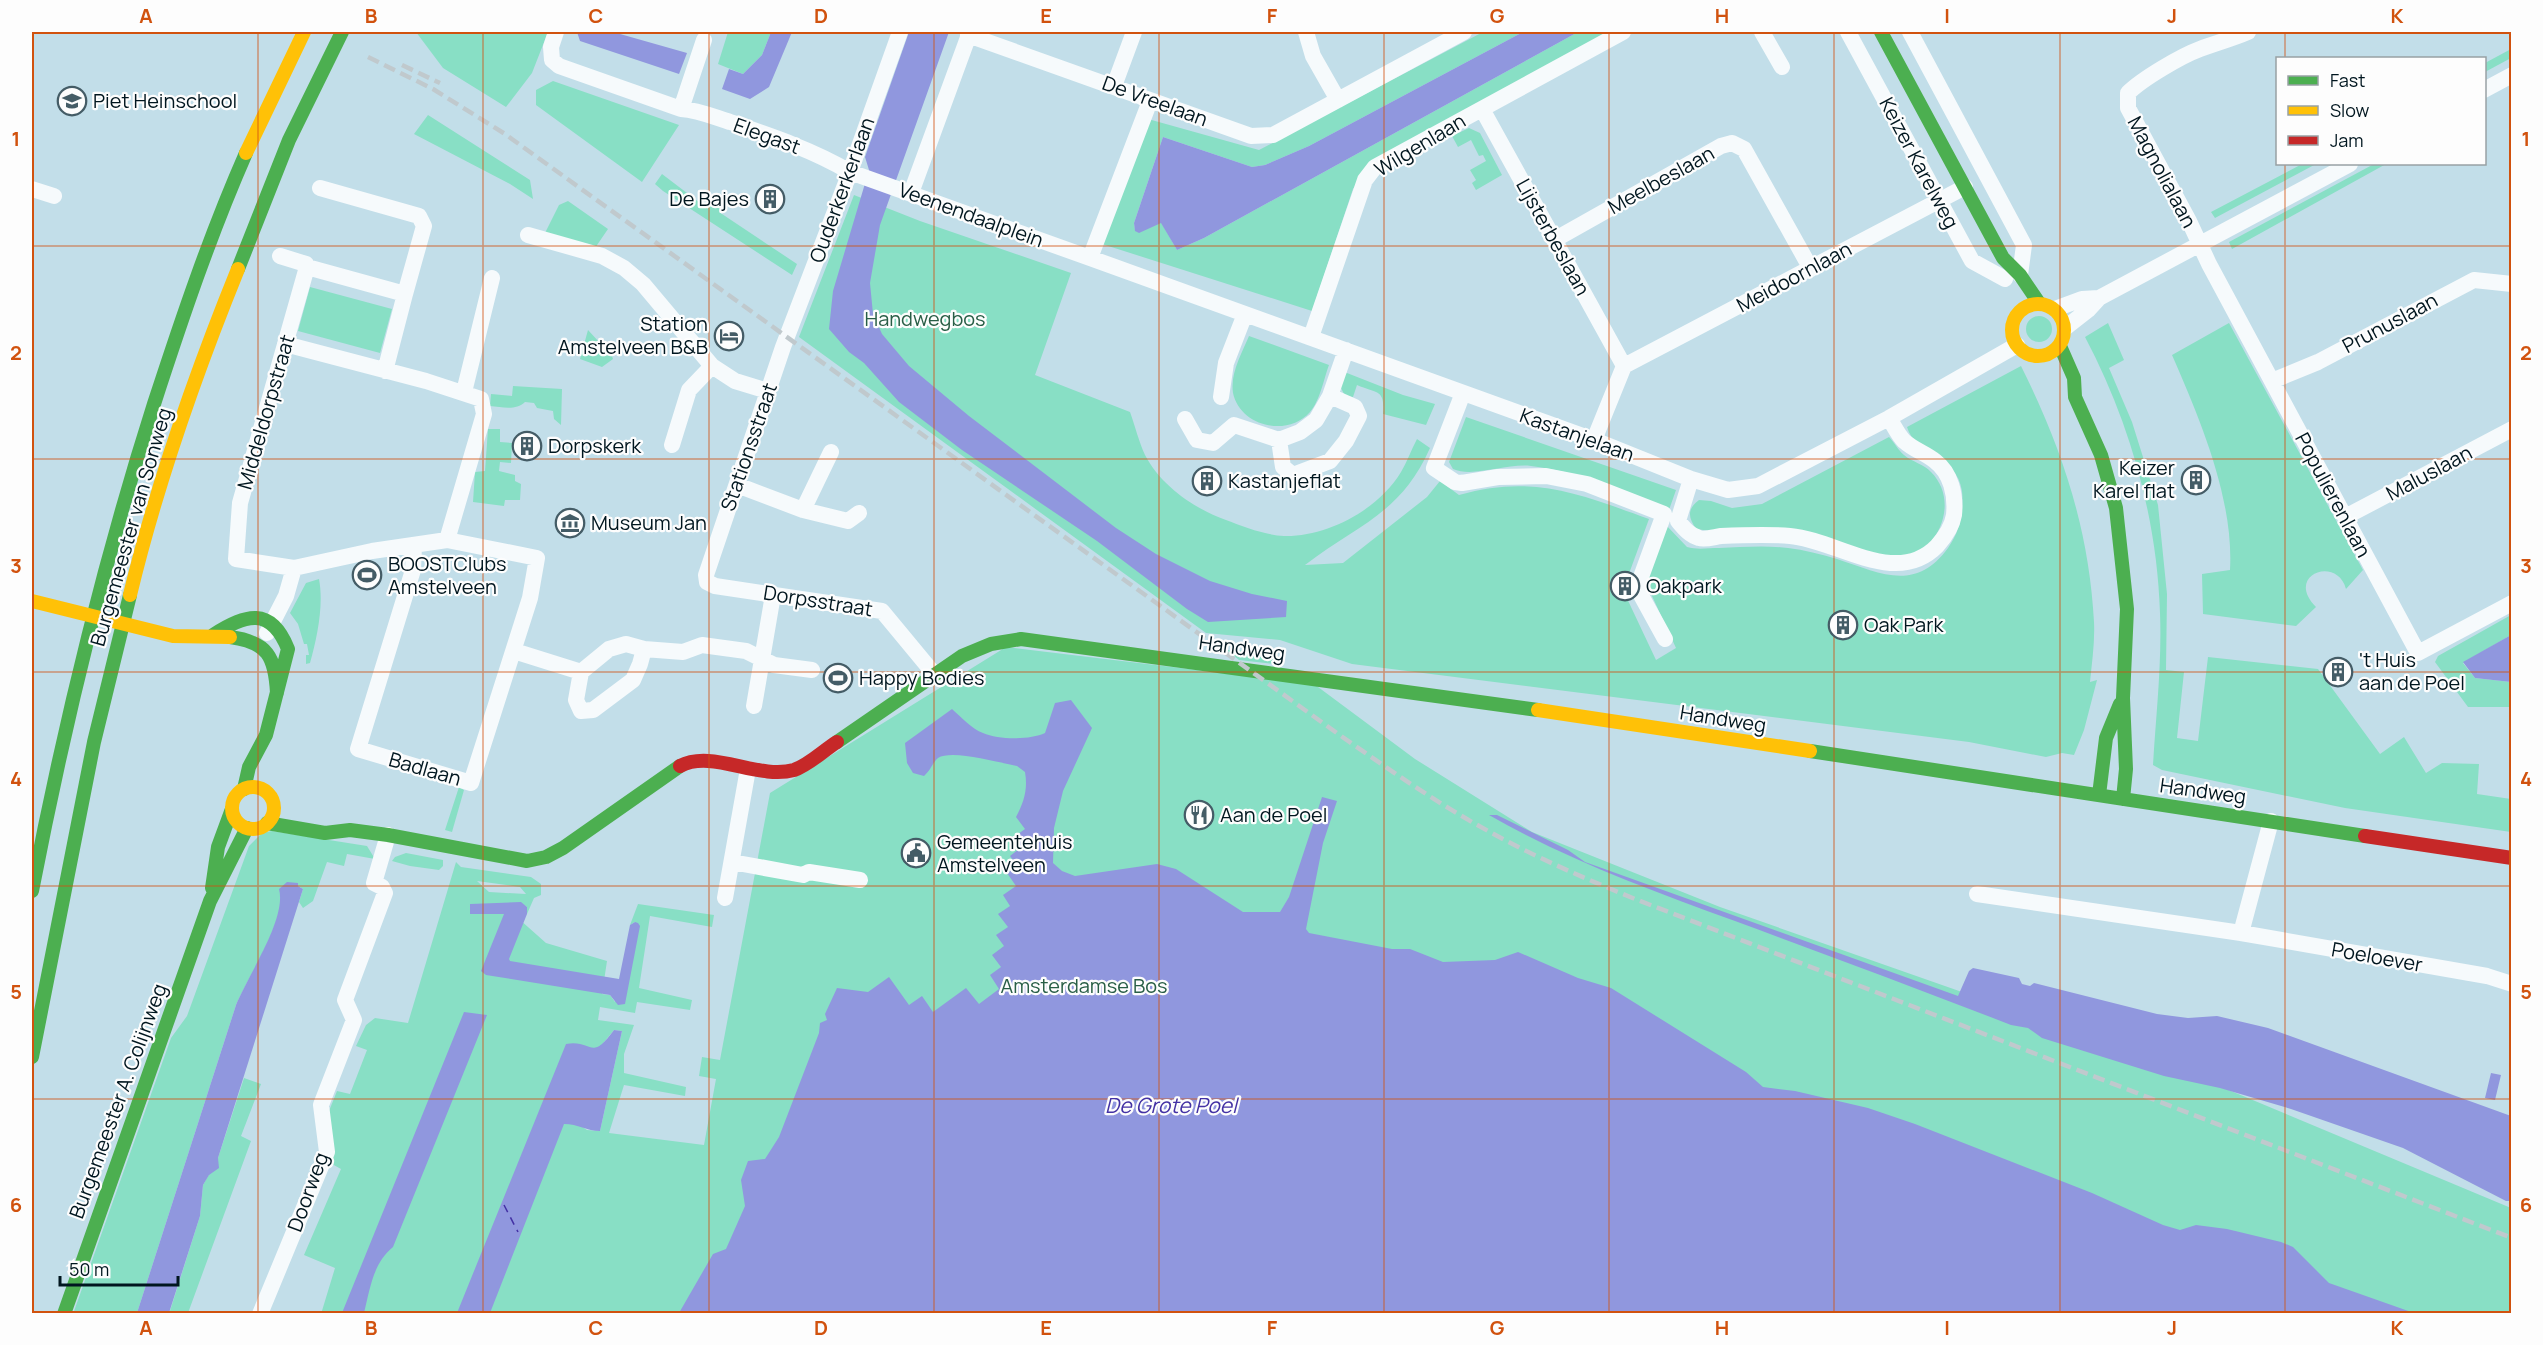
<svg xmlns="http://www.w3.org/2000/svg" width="2543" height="1345" font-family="Manrope,sans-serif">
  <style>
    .green { fill: #88dfc5; fill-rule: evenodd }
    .water { fill: #9097de }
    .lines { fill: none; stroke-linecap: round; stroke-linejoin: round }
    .ferry { stroke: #4331a4; stroke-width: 1.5; stroke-dasharray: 8 6; stroke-linecap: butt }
    .street { stroke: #f6fafc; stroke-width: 16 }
    .fast { stroke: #4caf50; stroke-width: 14 }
    .slow { stroke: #ffc107; stroke-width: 14 }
    .jam { stroke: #c62828; stroke-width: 14 }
    .rail { stroke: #c0c9cd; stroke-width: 4.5; stroke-dasharray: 12 6; stroke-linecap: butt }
    .grid { fill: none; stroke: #d1520e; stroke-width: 1.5; stroke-opacity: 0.55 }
    .labels { text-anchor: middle; stroke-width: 4.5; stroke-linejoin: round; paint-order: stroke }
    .poi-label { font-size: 20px; fill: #00161f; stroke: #fdfdfd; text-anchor: start }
    .street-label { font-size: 20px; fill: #00161f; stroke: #fdfdfd }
    .park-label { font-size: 20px; fill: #285e46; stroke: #fdfdfd }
    .water-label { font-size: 21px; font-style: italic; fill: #4331a4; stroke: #fdfdfd }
    .neatline { fill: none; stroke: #d1520e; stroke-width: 2 }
    .grid-label { font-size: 20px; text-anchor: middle; font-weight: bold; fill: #d1520e }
  </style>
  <rect width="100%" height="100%" fill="#c2dee9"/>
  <path class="green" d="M416 32H548L532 73 506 107 443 68Z
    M728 32H771L762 55 743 74 718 64Z
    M1483 32H1523L1309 146 1265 165 1252 167 1163 137 1134 223 1135 230 1161 222 1177 250 1204 238 1578 32H1608L1363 174 1353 189 1312 311 1102 244 1148 119 1259 150Z
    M2511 49V58L2485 72V63Z
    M553 81 679 125 642 182 536 105V90Z
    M428 115 530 180 533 199 510 184 414 134Z
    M1469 128 1480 133 1502 175 1476 190 1472 183 1476 180 1470 170 1486 161 1483 155 1479 156 1471 140 1458 147 1452 136Z
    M2302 164H2316L2215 218 2211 212Z
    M2374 164H2386L2232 249 2229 242Z
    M662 174 708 209 714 196 722 200 719 212 797 264 792 275 663 191 655 184Z
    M854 195 920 221 1071 273 1035 375 1130 412C1135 426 1139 442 1145 455 1161 486 1195 509 1226 520 1244 527 1265 535 1284 536 1327 537 1378 510 1401 472 1407 462 1411 450 1417 439L1430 448C1401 514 1357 525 1305 565L1343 563 1427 497 1440 481 1459 495C1533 474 1579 494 1649 519L1623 590 1656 660 1676 648 1646 583 1666 525 1687 547C1697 550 1708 548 1719 548 1742 547 1765 545 1788 548 1804 550 1821 554 1837 559 1880 573 1915 593 1948 548 1960 531 1964 512 1962 491 1957 455 1915 456 1907 427L2021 366C2062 448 2089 529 2094 622 2095 641 2092 662 2090 682L2097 680 2084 730 2074 755 2062 753 2046 757 1969 742 1352 664 1280 640 1206 633 799 337Z
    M568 201 608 229 595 248 545 233 559 205Z
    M310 287 392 309 380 353 298 331Z
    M2026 329a13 13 0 1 1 26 0a13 13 0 1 1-26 0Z
    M2108 323 2124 360 2109 368 2132 422 2158 505 2167 594 2166 670 2184 672 2177 738 2198 741 2208 657 2318 669 2380 754 2404 737 2426 773 2442 763 2479 764 2477 794 2511 799V832L2345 808 2162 770 2153 765C2156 715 2162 663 2160 613 2157 518 2130 422 2085 337Z
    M2229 323 2363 570 2346 589C2337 555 2284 575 2316 607L2296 626 2203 614 2202 574 2230 570C2234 499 2200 419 2172 355Z
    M588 330 612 356 613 359 602 367 580 359Z
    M1249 336 1329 365C1324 378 1320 401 1310 412 1287 438 1240 426 1233 393 1230 373 1242 353 1249 336Z
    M1347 373 1403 395 1435 404 1426 425 1383 414C1385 389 1378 394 1357 385L1353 397 1345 396 1340 386 1343 374Z
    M513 386 562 389 561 425 554 419 553 411 537 408 534 403 525 402C516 411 502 407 490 406L491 394 512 396Z
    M1466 417 1676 490 1669 510C1624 493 1579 471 1531 466 1507 463 1473 478 1453 469L1449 462Z
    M488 429H500V442L512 443 511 463 500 462 499 471 515 475V481L521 484 520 500H505L504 506 473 502 475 472 485 471Z
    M1889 437C1894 442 1898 450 1904 455 1912 462 1924 464 1931 472 1951 492 1948 523 1929 544 1924 550 1913 554 1906 558L1696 529C1688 517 1687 509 1699 500L1711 501 1732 508 1762 504Z
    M319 579C324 605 317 638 310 663L306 664V655H309L307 644H304L298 624 290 613 306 583Z
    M2511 615V635L2463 663 2475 678 2511 682V707H2468L2435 662 2438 656Z
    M1006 647 1314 684 1415 759 1532 832 1720 907 2164 1063 2511 1208 2512 1313 321 1314 335 1268 304 1255 341 1169 332 1164 329 1111 337 1091 350 1094 367 1050 356 1046 366 1025 375 1018 408 1023 456 862 461 867 531 877 541 884V895L534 898 527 914V907L521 903 502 904 546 943 607 961 602 994 610 995 615 1002 635 922 630 925 638 904 714 915 712 927 650 916 639 988 692 1000 690 1010 637 1002 635 1013 600 1007 598 1020 634 1025 624 1054V1073L686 1087 685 1096 624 1085 609 1133 704 1145 716 1079 699 1076 702 1057 720 1060 770 793ZM477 881 520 887 526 894 489 892ZM614 1030 622 1031 600 1131 587 1130 581 1126 600 1047Z
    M1227 650 1275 652 1274 664 1239 660Z
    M459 787 464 790 452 832 445 830Z
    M272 831 367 846 375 859 347 854 344 866 327 862 313 901 303 908 299 902 303 889 295 884 280 889C287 919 249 975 236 1005L137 1313 73 1314 171 1038 187 1016 249 846 262 833Z
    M406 853 443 860V866L439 870 410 866 392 861 395 857Z
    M244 1078 261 1084 241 1136 251 1141 188 1313 169 1314 200 1216 203 1185 218 1158Z"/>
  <path class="water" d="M577 32H613L687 53 679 74 580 41Z
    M771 32H792L769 87 750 99 722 89 729 69 743 74 762 55Z
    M909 32H949L880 225 870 283 873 314 882 334 909 366 969 416 1116 528 1156 554 1210 581 1252 594 1287 601 1286 617 1208 622 1187 609 1097 541 962 450 899 402 864 363 849 352 829 329 833 291 869 170 865 157Z
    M1523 32H1578L1204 238 1177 250 1161 223 1139 233 1135 231 1134 223 1163 137 1252 167 1265 165 1309 146Z
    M2511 635V682L2475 678 2463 662Z
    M1071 700 1092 728 1063 791 1054 828 1053 863 1062 871 1075 876 1157 864 1176 869 1243 912H1280L1289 897 1322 797 1337 801 1323 843 1306 929 1309 933 1392 949H1410L1443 962 1495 960 1518 952 1578 978 1611 988 1746 1072 1763 1087 1795 1091 1868 1108 1915 1124 2092 1193 2163 1225 2180 1230 2196 1225 2227 1229 2281 1242 2293 1247 2329 1283 2414 1313H679L713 1254 726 1249 745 1206 741 1180 748 1161 765 1159 779 1137 819 1033 820 1023 827 1020 825 1014 837 988 868 992 889 977 909 1005 922 996 933 1012 966 988 979 1004 999 989 990 975 1001 967 992 955 1004 946 996 935 1008 927 998 914 1010 906 1003 895 1016 886 1007 873 1017 865 1010 856 1019 849 1011 839 1025 829 1016 817C1024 802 1028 789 1025 772L1017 766C1000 763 952 749 938 758 933 762 931 770 924 776L913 773 907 763 905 743 952 709C961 717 972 729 983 733 999 740 1030 740 1045 733L1055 703Z
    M1489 815H1497L1568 850 1585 862 1958 996 1969 971 1973 968 2019 978 2022 984 2030 986 2034 983 2157 1014 2188 1018 2217 1016 2268 1028 2511 1116V1201H2506L2403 1148 2291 1109 2220 1088 2164 1076 2042 1038 2028 1028 2011 1025C1919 989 1827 955 1735 921 1650 890 1568 860 1489 815Z
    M287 882 298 883V886L303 889 218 1158 219 1168 209 1175 203 1185 200 1216 169 1313H137L236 1005C248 975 287 919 279 889Z
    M521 902 527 907V914L509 959 510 961 619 979 630 925 635 922 638 923 640 926 625 1004 618 1005 610 995 486 975 481 971 504 914H470V904Z
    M464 1012 487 1015 393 1247C373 1263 370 1289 364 1313H342Z
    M614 1030 622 1031 600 1131C587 1131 578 1124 564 1124L490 1313H457L566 1044C593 1039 590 1063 614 1030Z
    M2491 1073 2501 1075 2495 1100 2485 1098Z"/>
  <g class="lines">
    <path class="ferry" d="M504 1205 518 1232"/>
    <path class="street" d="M556 32 551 47 552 60 559 66 681 109C698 110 714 117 730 122 771 136 813 150 850 172L1090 258 1150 101
      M900 32 850 172 783 347 706 575 707 582 715 586 882 611 935 675
      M1306 32 1313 56 1338 100
      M1762 32 1782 67
      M1848 32 1972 261 2005 279
      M1910 32 2024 245 2020 275
      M2248 32C2232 39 2216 43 2200 49 2181 56 2142 79 2128 93V108L2189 221 2209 264 2418 653 2512 603
      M968 35 1251 136 1273 135 1464 32
      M1114 86 1134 32
      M2484 90 2512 75
      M681 109 704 40
      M1482 109 1624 366
      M320 188 419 216 424 226 405 294
      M32 189 54 196
      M911 193 970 32
      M528 235 602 256 624 268 643 284 712 366 735 381 768 391
      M1554 240 1721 146 1732 143 1744 149 1811 269
      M280 256 306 264 307 267 405 294 385 371
      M1090 258 1594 440 1691 479 1728 490 1758 486 1889 418 2017 345
      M307 267 240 503 236 559 294 568 372 551 447 540 537 558 530 598 471 783 358 749 413 570 414 546
      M2055 309 2082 299 2099 298
      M2065 328 2088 310 2099 298 2350 164
      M1311 337 1365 180 1375 167 1623 32
      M285 344 426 381 481 399 484 414 447 540
      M1624 366 1965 187
      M2272 381 2318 362 2474 280 2512 284
      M464 392 492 278
      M1463 393 1434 468 1455 482 1462 483 1498 477 1546 476 1587 484 1664 514 1637 588 1665 639
      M1221 397 1226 363 1245 314
      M1185 419 1197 440 1213 443 1234 425 1279 440 1300 432 1316 420 1330 396 1346 350
      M1279 440 1283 467 1293 475 1330 461 1346 441 1359 416 1355 407 1330 396
      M1594 440 1624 366
      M672 445 689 390 712 366
      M1691 479 1678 521C1684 528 1689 535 1699 538 1705 540 1714 537 1721 536 1743 535 1768 534 1790 536 1837 540 1896 588 1937 546 1945 537 1952 527 1954 515 1956 495 1951 473 1935 461 1925 453 1914 450 1904 441 1898 435 1894 426 1889 418
      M737 485 803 510 848 521 859 513
      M803 510 831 452
      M2345 517 2512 429
      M267 633 286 596 294 568
      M514 651 581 672 609 649 626 644 644 649 683 652 702 645 746 651 774 665 812 670
      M581 672 576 700 581 711 593 710 633 680 640 664 644 649
      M754 706 773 595
      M732 862 803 875 809 872 860 880
      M1977 894 2241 933 2487 976 2512 984
      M725 898 748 769
      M2241 933 2271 821
      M260 1314 327 1152 321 1105 354 1020 345 1000 385 893 382 887 374 883 388 835"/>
    <path class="fast" d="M1881 32 2003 258 2020 275 2039 303
      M238 269 289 140 342 32
      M2060 346 2074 378 2075 397 2101 455 2116 508 2127 609 2123 698 2126 769 2123 799
      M213 635C245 614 271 606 288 649L266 735 249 767 244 789
      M230 637C268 642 275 657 277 693
      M837 742 962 656 991 644 1021 639 1538 710
      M1810 751 2365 836
      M2099 795 2106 738 2120 704
      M267 823 325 833 350 830 388 835 527 861 546 857 563 848 680 766
      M212 888 218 847 232 809
      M32 891C64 726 103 564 154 404 182 318 210 235 246 153
      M32 1057 94 742 130 595
      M64 1314 210 901 247 828"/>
    <path class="slow" d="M246 153 304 32
      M2012 330a26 26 0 1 1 52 0a26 26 0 1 1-52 0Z
      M130 595C157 483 195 375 238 269
      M32 601 173 636 230 637
      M1538 710 1810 751
      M232 808a21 21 0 1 1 42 0a21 21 0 1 1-42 0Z"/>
    <path class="jam" d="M680 766C712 749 758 780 794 770 809 765 824 750 837 742
      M2365 836 2512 858"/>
    <path class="rail" d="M368 57 433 89 505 134 1341 736C1390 770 1438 804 1490 832 1537 858 1586 879 1635 899L2512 1238
      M402 65 440 83"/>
  </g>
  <path class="grid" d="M258 32V1314M483 32V1314M709 32V1314M934 32V1314M1159 32V1314M1384 32V1314M1609 32V1314M1834 32V1314M2060 32V1314M2285 32V58M2285 164V1314M32 246H2512M32 459H2512M32 672H2512M32 886H2512M32 1099H2512"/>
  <defs>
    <g id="school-ring" transform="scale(1.5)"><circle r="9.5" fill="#fdfdfd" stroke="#445c66" stroke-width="1.5"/><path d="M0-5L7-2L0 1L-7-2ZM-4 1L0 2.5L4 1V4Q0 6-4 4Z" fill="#445c66"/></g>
    <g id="building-ring" transform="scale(1.5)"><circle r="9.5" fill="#fdfdfd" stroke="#445c66" stroke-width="1.5"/><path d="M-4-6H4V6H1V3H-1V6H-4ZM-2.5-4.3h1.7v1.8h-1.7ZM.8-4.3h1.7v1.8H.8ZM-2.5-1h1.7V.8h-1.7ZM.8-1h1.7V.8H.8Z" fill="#445c66"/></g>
    <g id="hotel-ring" transform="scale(1.5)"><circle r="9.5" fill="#fdfdfd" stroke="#445c66" stroke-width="1.5"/><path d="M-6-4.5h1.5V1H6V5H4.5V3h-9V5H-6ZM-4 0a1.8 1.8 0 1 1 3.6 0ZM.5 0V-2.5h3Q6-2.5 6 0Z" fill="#445c66"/></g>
    <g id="museum-ring" transform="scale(1.5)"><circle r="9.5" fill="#fdfdfd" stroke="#445c66" stroke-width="1.5"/><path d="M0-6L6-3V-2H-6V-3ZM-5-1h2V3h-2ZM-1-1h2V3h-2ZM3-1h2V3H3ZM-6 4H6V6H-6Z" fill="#445c66"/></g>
    <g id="stadium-ring" transform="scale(1.5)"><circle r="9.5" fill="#fdfdfd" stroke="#445c66" stroke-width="1.5"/><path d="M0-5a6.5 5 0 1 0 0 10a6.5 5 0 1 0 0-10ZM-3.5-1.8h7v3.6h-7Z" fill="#445c66"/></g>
    <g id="restaurant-ring" transform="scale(1.5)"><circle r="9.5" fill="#fdfdfd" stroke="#445c66" stroke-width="1.5"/><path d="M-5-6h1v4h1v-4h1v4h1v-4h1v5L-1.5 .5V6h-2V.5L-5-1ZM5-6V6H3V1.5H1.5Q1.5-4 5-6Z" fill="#445c66"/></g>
    <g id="civic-ring" transform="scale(1.5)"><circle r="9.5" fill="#fdfdfd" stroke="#445c66" stroke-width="1.5"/><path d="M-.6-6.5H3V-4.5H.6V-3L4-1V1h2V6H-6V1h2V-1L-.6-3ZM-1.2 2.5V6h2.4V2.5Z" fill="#445c66"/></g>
  </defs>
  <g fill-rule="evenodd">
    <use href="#school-ring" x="72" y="101"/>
    <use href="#building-ring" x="770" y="199"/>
    <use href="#hotel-ring" x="729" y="336"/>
    <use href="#building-ring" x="527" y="446"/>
    <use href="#building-ring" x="2196" y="480"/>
    <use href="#building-ring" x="1207" y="481"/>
    <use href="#museum-ring" x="570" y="523"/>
    <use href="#stadium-ring" x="367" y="575"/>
    <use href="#building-ring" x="1625" y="586"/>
    <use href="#building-ring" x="1843" y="625"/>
    <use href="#building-ring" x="2338" y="672"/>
    <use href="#stadium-ring" x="838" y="678"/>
    <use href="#restaurant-ring" x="1199" y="815"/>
    <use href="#civic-ring" x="916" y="853"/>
  </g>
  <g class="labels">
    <g class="poi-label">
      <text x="93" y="108">Piet Heinschool</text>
      <text x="749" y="206" text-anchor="end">De Bajes</text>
      <text x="708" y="331" text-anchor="end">Station<tspan x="708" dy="23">Amstelveen B&amp;B</tspan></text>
      <text x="548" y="453">Dorpskerk</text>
      <text x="2175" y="475" text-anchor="end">Keizer<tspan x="2175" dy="23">Karel flat</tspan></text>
      <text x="1228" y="488">Kastanjeflat</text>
      <text x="591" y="530">Museum Jan</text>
      <text x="388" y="571">BOOSTClubs<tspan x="388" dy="23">Amstelveen</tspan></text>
      <text x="1646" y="593">Oakpark</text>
      <text x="1864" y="632">Oak Park</text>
      <text x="2359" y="667">'t Huis<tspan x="2359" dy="23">aan de Poel</tspan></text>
      <text x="859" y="685">Happy Bodies</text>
      <text x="1220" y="822">Aan de Poel</text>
      <text x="937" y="849">Gemeentehuis<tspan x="937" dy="23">Amstelveen</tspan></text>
    </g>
    <g class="street-label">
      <text transform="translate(1155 101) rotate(20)" y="7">De Vreelaan</text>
      <text transform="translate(767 136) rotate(20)" y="7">Elegast</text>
      <text transform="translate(1420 145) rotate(-31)" y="7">Wilgenlaan</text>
      <text transform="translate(1919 163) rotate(62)" y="7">Keizer Karelweg</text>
      <text transform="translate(2162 172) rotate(62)" y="7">Magnolialaan</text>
      <text transform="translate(1661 180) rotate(-29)" y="7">Meelbeslaan</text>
      <text transform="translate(842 190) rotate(-70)" y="7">Ouderkerkerlaan</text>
      <text transform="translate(971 215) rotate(20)" y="7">Veenendaalplein</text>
      <text transform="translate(1553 237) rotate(61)" y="7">Lijsterbeslaan</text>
      <text transform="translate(1794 277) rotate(-28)" y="7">Meidoornlaan</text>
      <text transform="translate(2390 323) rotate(-28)" y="7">Prunuslaan</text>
      <text transform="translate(266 412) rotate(-74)" y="7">Middeldorpstraat</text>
      <text transform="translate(1577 435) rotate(20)" y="7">Kastanjelaan</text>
      <text transform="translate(749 447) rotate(-71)" y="7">Stationsstraat</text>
      <text transform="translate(2429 473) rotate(-28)" y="7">Maluslaan</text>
      <text transform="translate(2333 495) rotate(62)" y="7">Populierenlaan</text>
      <text transform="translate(131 527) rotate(-74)" y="7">Burgemeester van Sonweg</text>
      <text transform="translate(818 601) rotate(9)" y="7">Dorpsstraat</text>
      <text transform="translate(1242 648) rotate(8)" y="7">Handweg</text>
      <text transform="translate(1723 719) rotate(9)" y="7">Handweg</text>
      <text transform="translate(425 769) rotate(16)" y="7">Badlaan</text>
      <text transform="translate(2203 791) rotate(8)" y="7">Handweg</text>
      <text transform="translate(2377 957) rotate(10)" y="7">Poeloever</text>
      <text transform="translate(118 1101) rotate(-70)" y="7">Burgemeester A. Colijnweg</text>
      <text transform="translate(308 1192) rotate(-70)" y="7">Doorweg</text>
    </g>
    <g class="park-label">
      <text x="925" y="326">Handwegbos</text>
      <text x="1084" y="993">Amsterdamse Bos</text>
    </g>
    <g class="water-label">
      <text x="1171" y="1113">De Grote Poel</text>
    </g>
  </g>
  <rect width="2543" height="1345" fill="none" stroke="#fdfdfd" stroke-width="66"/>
  <rect x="2276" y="57" width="210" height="108" fill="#fdfdfd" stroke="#98a1a4" stroke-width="1.5"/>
  <rect x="2288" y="76" width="30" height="9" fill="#4caf50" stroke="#98a1a4" stroke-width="1.5"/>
  <text x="2330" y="87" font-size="18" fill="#00161f">Fast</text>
  <rect x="2288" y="106" width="30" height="9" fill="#ffc107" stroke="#98a1a4" stroke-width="1.5"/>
  <text x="2330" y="117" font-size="18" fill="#00161f">Slow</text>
  <rect x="2288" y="136" width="30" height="9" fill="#c62828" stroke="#98a1a4" stroke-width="1.5"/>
  <text x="2330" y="147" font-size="18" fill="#00161f">Jam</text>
  <path d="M60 1276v9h118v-9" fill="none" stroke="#00161f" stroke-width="3"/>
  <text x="69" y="1276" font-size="18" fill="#00161f" stroke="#fdfdfd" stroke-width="4.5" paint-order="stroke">50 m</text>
  <rect x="33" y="33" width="2477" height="1279" class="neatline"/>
  <g class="grid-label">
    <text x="146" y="23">A</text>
    <text x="371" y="23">B</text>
    <text x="596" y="23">C</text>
    <text x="821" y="23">D</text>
    <text x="1046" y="23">E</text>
    <text x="1272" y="23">F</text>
    <text x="1497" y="23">G</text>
    <text x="1722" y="23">H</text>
    <text x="1947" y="23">I</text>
    <text x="2172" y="23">J</text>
    <text x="2397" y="23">K</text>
    <text x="16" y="146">1</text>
    <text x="2526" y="146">1</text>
    <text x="16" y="360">2</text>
    <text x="2526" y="360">2</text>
    <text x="16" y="573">3</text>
    <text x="2526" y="573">3</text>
    <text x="16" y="786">4</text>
    <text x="2526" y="786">4</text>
    <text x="16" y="999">5</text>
    <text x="2526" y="999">5</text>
    <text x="16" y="1212">6</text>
    <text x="2526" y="1212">6</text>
    <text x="146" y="1335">A</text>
    <text x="371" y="1335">B</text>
    <text x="596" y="1335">C</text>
    <text x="821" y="1335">D</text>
    <text x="1046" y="1335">E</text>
    <text x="1272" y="1335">F</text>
    <text x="1497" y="1335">G</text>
    <text x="1722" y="1335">H</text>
    <text x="1947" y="1335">I</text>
    <text x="2172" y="1335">J</text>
    <text x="2397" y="1335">K</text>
  </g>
</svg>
